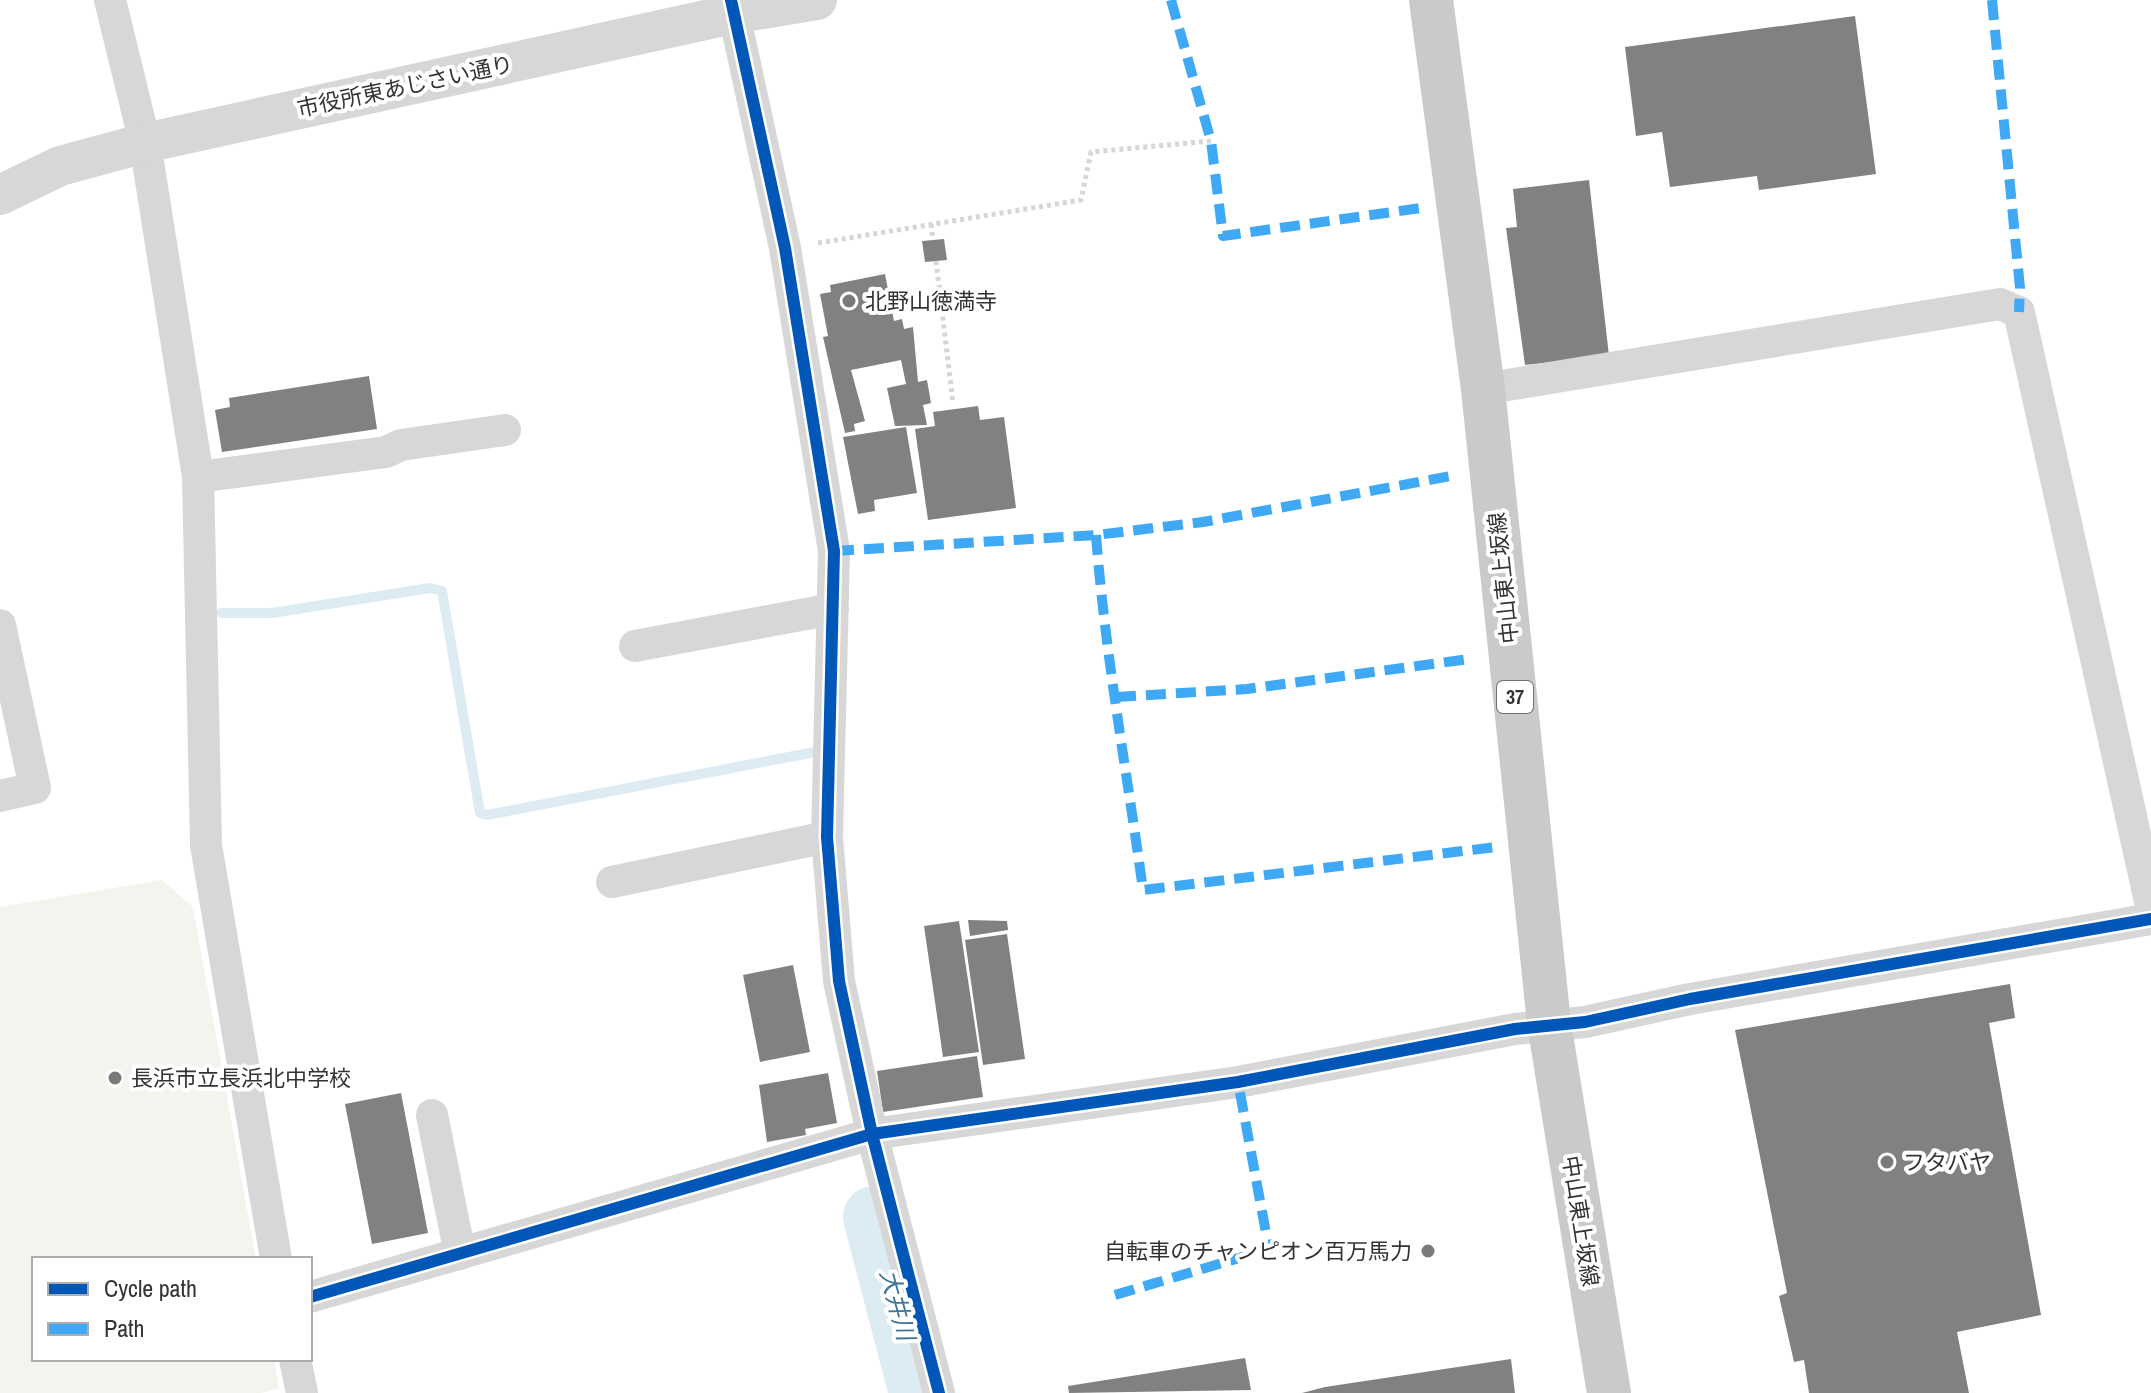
<svg xmlns="http://www.w3.org/2000/svg" width="2151" height="1393" font-family="'Archivo Narrow','Noto Sans JP',sans-serif">
  <style>
    .green { fill: #f1f5ed }
    .lines { fill: none; stroke-linecap: round; stroke-linejoin: round }
    .stream { stroke: #ddebf3; stroke-width: 10 }
    .river { stroke: #ddebf3; stroke-width: 62 }
    .building { fill: #818181 }
    .path { stroke: #d6d6d6; stroke-width: 5; stroke-dasharray: 4 4; stroke-linecap: butt }
    .minor { stroke: #d7d7d7; stroke-width: 32 }
    .tertiary { stroke: #d7d7d7; stroke-width: 40 }
    .primary { stroke: #cacaca; stroke-width: 44 }
    .quiet { stroke: #3fa9f5; stroke-width: 10; stroke-dasharray: 20 10; stroke-linecap: butt }
    .cycleway-casing { stroke: #fff; stroke-width: 17 }
    .cycleway { stroke: #0057b8; stroke-width: 12 }
    .poi-dot { fill: #7a7a7a; stroke: #fff; stroke-width: 3 }
    .labels { text-anchor: middle; stroke-width: 8; stroke-linejoin: round; paint-order: stroke }
    .shield { fill: #fff; stroke: #707070; stroke-width: 2 }
    .shield-label { font-size: 20px; font-weight: bold; fill: #333 }
    .street-label { font-size: 22px; fill: #333; stroke: #fff }
    .poi-label { font-size: 22px; fill: #333; stroke: #fff; text-anchor: start }
    .water-label { font-size: 24px; font-style: italic; fill: #3f7597; stroke: #fff }
  </style>
  <rect width="100%" height="100%" fill="#fff"/>
  <path class="green" d="M162 880 193 907 256 1259H34V1359H274L279 1388 261 1393H0V907Z"/>
  <g class="lines">
    <path class="stream" d="M221 613H272L430 588 442 591 480 813 487 815 815 752"/>
    <path class="river" d="M874 1217 920 1393"/>
  </g>
  <path class="building" d="M1855 16 1876 174 1759 190 1757 176 1670 187 1662 132 1636 136 1625 47Z
    M1589 180 1609 356 1525 365 1506 228 1517 227 1513 189Z
    M944 239 947 260 925 262 922 241Z
    M885 274 894 321 902 319 904 329 913 327 918 382 927 380 931 403 923 405 927 425 895 426 887 388 906 384 901 360 851 370 865 421 854 424 855 431 845 433 823 337 828 336 820 294 831 292 830 285Z
    M369 376 377 429 222 452 215 410 230 407 229 398Z
    M978 406 980 420 1004 417 1016 508 928 520 915 429 935 426 933 412Z
    M906 427 917 493 874 500 875 511 858 514 843 437Z
    M968 920 1007 921 1008 930 970 936Z
    M959 921 979 1052 943 1057 924 926Z
    M1007 934 1025 1059 983 1065 965 940Z
    M793 965 810 1052 760 1062 743 975Z
    M2010 984 2015 1018 1989 1023 2041 1315 1957 1332 1969 1393H1809L1804 1360 1794 1362 1779 1296 1787 1293 1735 1030Z
    M977 1056 983 1097 883 1112 877 1071Z
    M828 1073 837 1123 805 1129 806 1135 767 1142 759 1085Z
    M401 1093 428 1233 372 1244 345 1104Z
    M1245 1358 1251 1390 1069 1393 1068 1386Z
    M1511 1359 1515 1393H1302L1325 1387Z"/>
  <g class="lines">
    <path class="path" d="M931 224 933 240
      M818 243 1081 200 1091 152 1211 141
      M936 261 953 403"/>
    <path class="minor" d="M110 0 145 143 198 477 206 845 276 1259
      M731 0 785 248 834 551 827 837 839 981 872 1134 939 1393
      M1483 389 2000 304 2019 312 2151 906
      M198 477 386 452 401 445 505 430
      M0 625 35 788 0 796
      M635 646 833 609
      M612 882 827 837
      M432 1115 460 1254
      M310 1297 872 1134 1238 1082 1515 1029 1585 1022 1690 999 2151 919
      M295 1359 302 1393"/>
    <path class="tertiary" d="M0 195 60 166 145 143 733 14 817 0"/>
    <path class="primary" d="M1431 0 1483 389 1549 1023 1609 1393"/>
    <path class="quiet" d="M1171 0 1211 141 1223 236 1421 208
      M1992 0 2020 288 2019 312
      M1096 535C1105 654 1127 772 1143 890L1496 847
      M834 551 1096 535 1203 522 1451 476
      M1116 697 1247 689 1469 659
      M1115 1295 1269 1249 1238 1082"/>
    <g class="cycleway-casing">
      <path id="cycleway" d="M731 0 785 248 834 551 827 837 839 981 872 1134 939 1393
        M310 1297 872 1134 1238 1082 1515 1029 1585 1022 1690 999 2151 919"/>
    </g>
    <use href="#cycleway" class="cycleway"/>
  </g>
  <g class="poi-dot">
    <circle cx="849" cy="301" r="8"/>
    <circle cx="115" cy="1078" r="8"/>
    <circle cx="1887" cy="1162" r="8"/>
    <circle cx="1428" cy="1251" r="8"/>
  </g>
  <g class="labels">
    <rect class="shield" x="1497" y="681" width="36" height="32" rx="6"/>
    <g class="shield-label">
      <text x="1515" y="704">37</text>
    </g>
    <g class="street-label">
      <text transform="translate(405 86) rotate(-12)" y="8">市役所東あじさい通り</text>
      <text transform="translate(1503 578) rotate(-96)" y="8">中山東上坂線</text>
      <text transform="translate(1581 1221) rotate(81)" y="8">中山東上坂線</text>
    </g>
    <g class="poi-label">
      <text x="865" y="309">北野山徳満寺</text>
      <text x="131" y="1086">長浜市立長浜北中学校</text>
      <text x="1903" y="1170">フタバヤ</text>
      <text x="1412" y="1259" text-anchor="end">自転車のチャンピオン百万馬力</text>
    </g>
    <g class="water-label">
      <text transform="translate(897 1305) rotate(75)" y="8">大井川</text>
    </g>
  </g>
  <rect x="32" y="1257" width="280" height="104" fill="#ffffff" stroke="#adadad" stroke-width="2"/>
  <rect x="48" y="1283" width="40" height="12" fill="#0057b8" stroke="#adadad" stroke-width="2"/>
  <text x="104" y="1297" font-size="24" fill="#333333">Cycle path</text>
  <rect x="48" y="1323" width="40" height="12" fill="#3fa9f5" stroke="#adadad" stroke-width="2"/>
  <text x="104" y="1337" font-size="24" fill="#333333">Path</text>
</svg>
